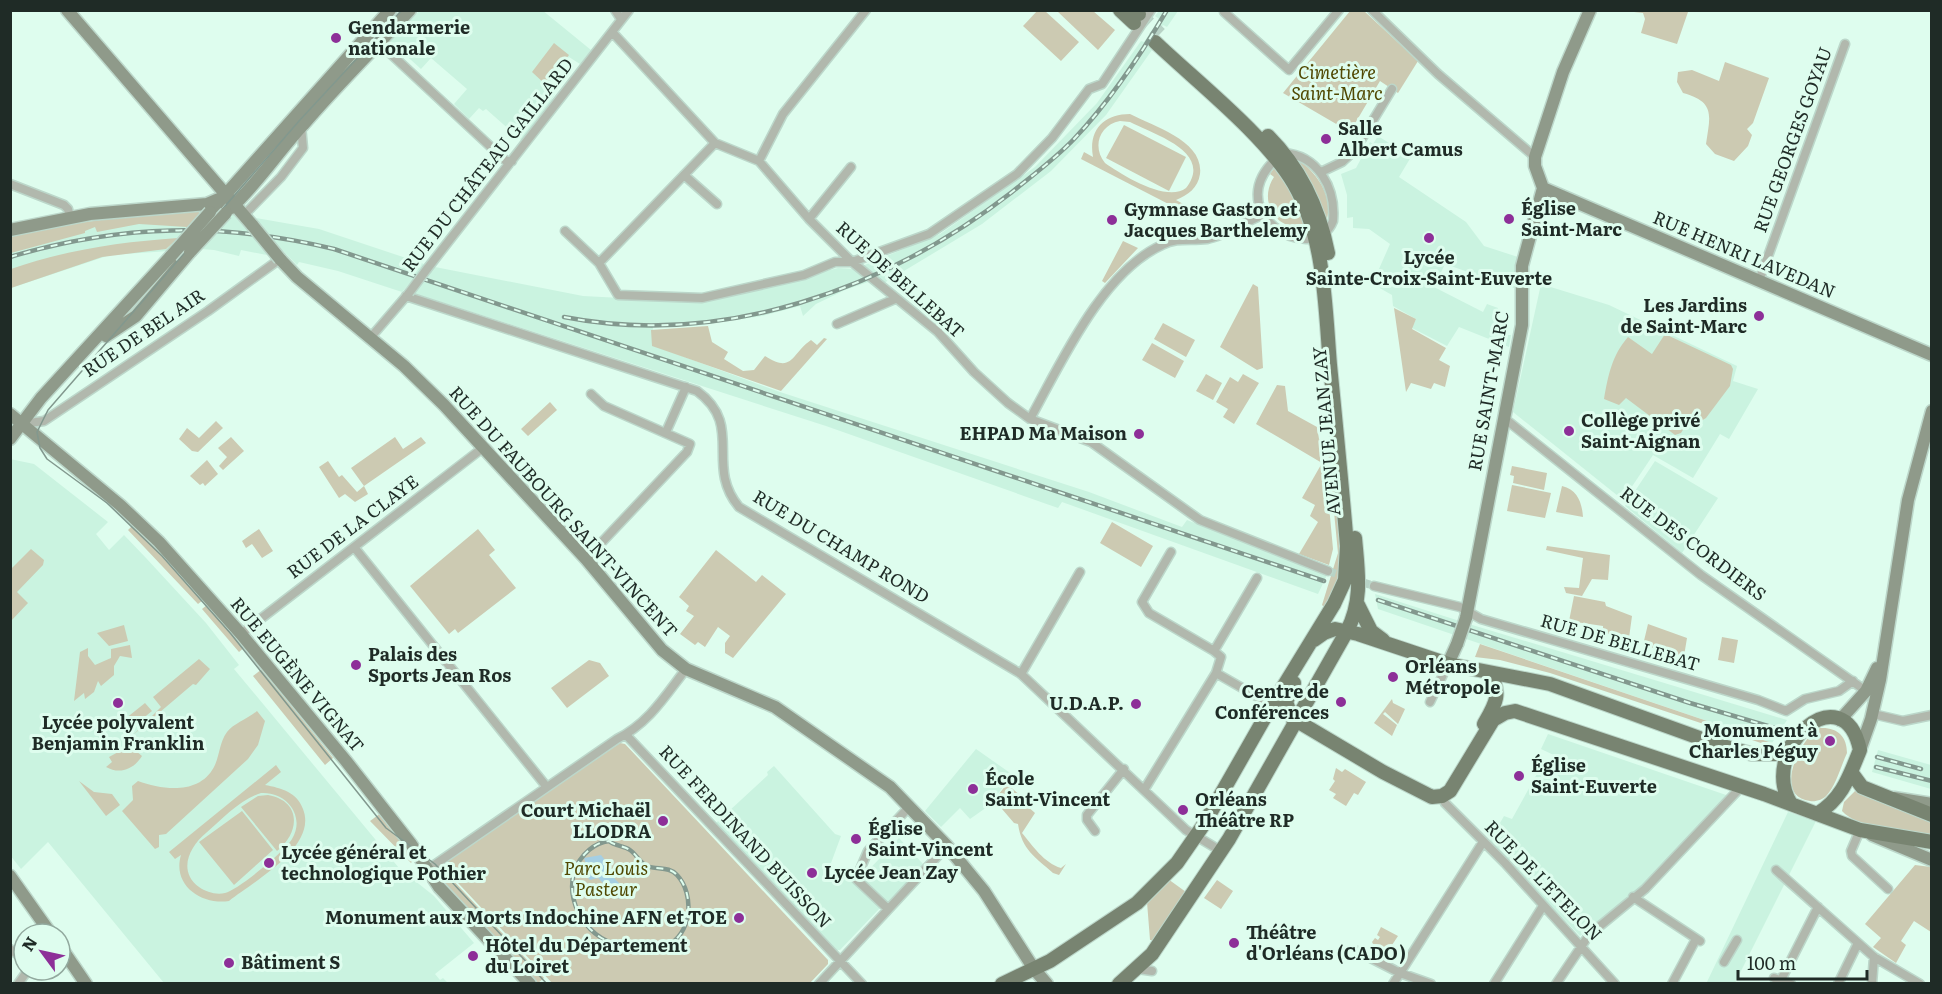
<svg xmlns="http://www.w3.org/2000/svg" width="1942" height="994" font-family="Literata,serif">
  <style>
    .built { fill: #caf3e0 }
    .green { fill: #cccab2; fill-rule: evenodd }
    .water { fill: #a5cfe3 }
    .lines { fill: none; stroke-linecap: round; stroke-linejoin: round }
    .street-tunnel { stroke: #b8d3c6; stroke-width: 8; stroke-dasharray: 8 4; stroke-linecap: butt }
    .primary-tunnel { stroke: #b8d3c6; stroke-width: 14; stroke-dasharray: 14 7; stroke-linecap: butt }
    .street-casing { stroke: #bcd7ca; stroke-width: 11 }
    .secondary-casing { stroke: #bcd7ca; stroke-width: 15 }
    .primary-casing { stroke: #bcd7ca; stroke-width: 16 }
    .street { stroke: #b1b8ad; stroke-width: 8 }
    .secondary { stroke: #8f9a8a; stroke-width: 12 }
    .primary { stroke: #788471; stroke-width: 14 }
    .tram { stroke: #82988e; stroke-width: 1.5 }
    .rail-casing { stroke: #82988e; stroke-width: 4.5 }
    .rail { stroke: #defdee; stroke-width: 2; stroke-dasharray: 7; stroke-linecap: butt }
    .street-bridge-casing { stroke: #bcd7ca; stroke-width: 11; stroke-linecap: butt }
    .secondary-bridge-casing { stroke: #bcd7ca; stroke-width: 15; stroke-linecap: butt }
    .street-bridge { stroke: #b1b8ad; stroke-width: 8 }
    .secondary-bridge { stroke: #8f9a8a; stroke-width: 12 }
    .poi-dot { fill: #8d2f98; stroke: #defdee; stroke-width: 2 }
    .labels { text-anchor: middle; stroke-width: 6; stroke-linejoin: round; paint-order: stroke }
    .poi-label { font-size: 18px; font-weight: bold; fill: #1f2b26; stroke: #defdee; text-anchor: start }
    .park-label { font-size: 18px; font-style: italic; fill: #504802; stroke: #defdee }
    .street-label { font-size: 18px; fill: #1f2b26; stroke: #defdee }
  </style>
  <rect width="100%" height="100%" fill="#defdee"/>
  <path class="built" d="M542 10 591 50 580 64 569 57 547 88 555 94 551 101 521 140 486 109 483 111 479 108 469 119 454 104 467 89 431 58 421 69 390 41 419 11Z
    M1159 11H1178L1167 27 1163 25 1149 48 1152 50 1106 115 1051 171 982 224 884 283 868 282 845 290 816 304 803 316 800 306 762 316 694 326 653 327 652 345 780 392 1089 492 1182 527 1187 520 1327 575 1318 594 1062 502 1058 508 826 426 413 293 418 286 411 282 402 292 338 271 299 262 297 265 280 248 260 245 267 255 241 250 239 256 214 250 174 247 169 251 110 255 11 288V236L90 220 221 209 232 213 245 228 265 230 256 218 319 229 424 264 419 272 426 276 435 267 583 296 698 302 838 268 855 269 940 234 1035 167 1097 103 1141 41 1144 42 1159 19 1155 16Z
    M1378 136 1411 157 1399 177 1466 222 1484 246 1518 257 1514 288 1445 264 1434 287 1483 312 1487 304 1498 308 1493 327 1503 335H1511L1509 347 1459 327 1447 346 1412 328 1416 319 1393 306 1392 295 1376 286 1375 278 1390 244 1369 229 1353 228V217L1347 218V195L1341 174 1356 168 1370 142 1373 144Z
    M1541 284 1609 305 1737 366 1733 381 1758 389 1729 439 1720 434 1693 478 1653 455 1623 500 1513 412Z
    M10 459 34 464 108 522 96 534 109 550 124 535 146 558 206 623 239 665 234 669 399 868 434 896 474 943 435 974 440 980 443 978 448 983H164L48 842 21 869 10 855Z
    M1655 461 1718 498 1682 553 1625 506Z
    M1375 594 1469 624 1787 720 1772 743 1378 609Z
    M1548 734 1729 796 1639 888 1580 936 1489 842 1504 816 1512 819 1538 772 1547 777 1545 775 1552 764 1557 766 1554 764 1558 757 1541 749Z
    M976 749 1013 775 987 807 970 819 960 808 941 827 925 811Z
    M1878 750 1931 765V789L1872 772Z
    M774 766 835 834 841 836 831 863 881 907 840 950H837L716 823 768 775 767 772Z
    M1788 812 1816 821 1735 983 1706 984Z
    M899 838 923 864 888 903 860 879Z"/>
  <path class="green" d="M1038 10 1045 11 1079 42 1061 61 1023 26Z
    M1683 10 1688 12 1677 44 1641 33 1645 19 1643 13 1625 11Z
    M1057 11H1093L1115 30 1098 50Z
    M1350 11H1364L1418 61 1398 93 1380 81 1350 132 1283 93Z
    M554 43 569 55 546 85 532 72Z
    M1725 62 1769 78 1753 123 1747 129 1752 135 1748 146 1734 161 1715 154 1706 144C1710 116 1716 102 1683 93L1677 82 1678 72 1692 70 1719 81Z
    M1130 114C1155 127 1204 141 1200 174 1198 188 1188 195 1176 200L1187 206 1184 212 1081 159 1084 152 1093 157C1088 130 1104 114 1130 114ZM1120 121 1130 122C1155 135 1214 152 1186 188 1167 203 1122 175 1105 163 1092 147 1099 125 1120 121Z
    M1124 125 1186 157 1169 191 1106 158Z
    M1296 161H1300C1319 175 1334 199 1326 222Z
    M1275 167 1297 196 1308 232 1302 234C1297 227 1292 228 1285 224 1267 215 1263 193 1274 177L1270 174Z
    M197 211 200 213 187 227 139 224 97 232 95 227 85 231V233L11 253V236C72 221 134 216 197 211Z
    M178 238 166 249 102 257 11 288V269C65 250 120 242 178 238Z
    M1123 241 1138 248 1105 283 1102 281Z
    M1253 284 1258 287 1263 368 1257 370 1220 347Z
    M1394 308 1416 319 1412 329 1446 348 1439 360 1450 366 1445 387 1434 383 1431 389 1411 383 1406 392Z
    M1163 323 1195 340 1186 357 1154 339Z
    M708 326 712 342 728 352 724 359 743 371 754 370 765 356C793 374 791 354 811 340L817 345 824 338 827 339 781 391 652 346 651 330Z
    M1665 334 1731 365 1733 369 1730 386 1706 418 1701 421 1691 417 1681 433 1675 435 1626 398 1619 405 1604 399C1608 376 1612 355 1628 337L1652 354Z
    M1152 343 1184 361 1175 378 1142 360Z
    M1206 374 1222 383 1213 400 1196 391Z
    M1243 374 1259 383 1234 424 1223 417 1228 409 1216 402 1230 377 1238 382Z
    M1277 385 1285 386 1288 411 1317 427 1319 439 1323 441 1333 549 1329 565 1299 554 1318 522 1310 516 1315 505 1302 498 1322 463 1256 424Z
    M550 402 557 410 528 436 521 429Z
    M216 421 223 428 198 452 192 451 179 439 187 428 199 438Z
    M231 437 244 451 223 470 219 466 227 457 218 448Z
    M395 437 403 449 421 437 426 443 364 486 368 494 355 502 345 494 339 498 319 467 328 461 339 477 342 475 357 492 364 486 351 468Z
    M1332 439 1342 568 1336 588 1324 607 1322 605 1338 553 1327 440Z
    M207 460 218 474 205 486 203 483 200 485 190 476Z
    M1512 466 1547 473 1544 490 1513 483 1514 476 1510 475Z
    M1512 485 1551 493 1545 518 1507 511Z
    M1562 486C1578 490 1582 503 1583 517L1556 512Z
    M1112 522 1153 546 1141 567 1100 543Z
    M134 524 203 600 198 604 128 530Z
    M259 529 273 551 262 558 252 544 246 548 242 541Z
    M478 529 495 550 489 555 516 588 458 633 455 629 449 634 410 586Z
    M1547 546 1610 555 1608 580 1592 579 1582 596 1566 593 1564 587 1579 588 1583 558 1546 550Z
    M31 549 44 560 43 565 17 592 28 603 11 621V569Z
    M716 550 756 582 762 575 786 594 733 658 725 653V643L730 636 718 627 705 647 698 642 695 645 680 634 694 616 686 611 689 606 679 597Z
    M1574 596 1605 602 1606 606 1632 616 1629 638 1603 633V626L1569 621Z
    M207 605 246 646 239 652 202 609Z
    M1648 624 1687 638 1684 656 1643 645Z
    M124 625 128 641 109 646 97 633Z
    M1722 637 1738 640 1734 663 1718 660Z
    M1480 644 1772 743 1764 744 1550 673 1500 660 1475 657Z
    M130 645 132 658 120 656 114 666V675L101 686 98 681 94 692 85 699 84 693 74 701 80 652 88 648V656L95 665 111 658V649Z
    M199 659 210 669 196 685 193 684 133 735 161 707 153 697Z
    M589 660 600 663 609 676 567 708 551 688Z
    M262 669 333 758 325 765 253 676Z
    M1392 699 1393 703 1405 709 1398 724 1385 712 1383 714 1397 725 1392 736 1374 723Z
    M145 703 152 711 125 733 115 727Z
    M257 711 265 721 258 745 248 759 166 834 159 835V847L155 849 122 811 133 800 132 786 138 781C163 790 199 795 214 767 220 755 219 743 227 732 233 724 247 719 257 711Z
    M1820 728C1837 727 1847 736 1847 753 1841 766 1836 785 1827 795 1823 800 1815 802 1810 801 1772 797 1800 737 1820 728Z
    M620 743 625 744 828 960V964L810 983H552L443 867V863Z
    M136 751 142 756C134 769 120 775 106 767L112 762 109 757 120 751Z
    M276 765 281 772 265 785C281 788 297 792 303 809 318 847 254 881 229 901 201 905 172 885 181 855L175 859 169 852ZM261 793C286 791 306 816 292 839 285 851 238 890 225 893 216 895 206 892 199 887 177 871 190 846 206 833 222 819 241 799 261 793Z
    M1336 768 1342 772 1345 769 1366 782 1358 795 1354 793 1346 806 1333 798 1336 794 1329 790 1335 781 1333 779Z
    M79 781 94 792 112 794 120 805 106 816Z
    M1007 784 1028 802 1026 805 1035 813 1022 833C1032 845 1044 863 1061 868L1066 864 1059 875 1053 873C1035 857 1022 850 1018 824L1014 823 1002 809 1006 802 998 795Z
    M1856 790 1931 819V838C1909 833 1856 828 1842 811L1844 802Z
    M268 795C302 801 300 833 277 851L241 807 258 796Z
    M242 811 273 850 234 885 199 842Z
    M381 813 414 859 411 863 370 821Z
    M1915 865 1931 867V932L1914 921 1901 941 1906 945 1896 963 1873 947 1881 938 1865 924Z
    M451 878 544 978 538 983 444 885Z
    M1168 879 1186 892 1153 940H1150L1147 902Z
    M1217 880 1233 891 1221 909 1204 898Z
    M1381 927 1398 936 1386 954 1375 948 1372 942 1375 938 1378 940 1380 937 1377 935Z"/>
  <path class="water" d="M601 855 608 864 606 870 627 891 619 899 598 878 590 880 582 872 587 867 584 858Z"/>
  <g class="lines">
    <path class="street-tunnel" d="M1328 571 1374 586"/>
    <path class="primary-tunnel" d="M1139 14 1160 34"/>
    <g class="street-casing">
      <path id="street" d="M615 10 621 19
        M1372 10 1438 74 1535 157
        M1224 12 1289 70 1339 10
        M613 33 715 143 759 161 809 219 852 262 938 332 974 372 1008 403 1030 419 1091 442 1200 520 1328 571
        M378 42 506 161H512
        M1283 153C1318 155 1336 188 1333 221 1314 270 1211 209 1283 153Z
        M759 161 783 114 866 10
        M1321 172 1342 162 1355 150 1392 89
        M684 175 717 204
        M10 184 64 205 68 209 70 217
        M244 215 281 177 303 148 301 126
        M809 219 851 167
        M565 231 599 263 618 295 702 298 804 275 835 262H852L929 234 1017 174 1052 138 1089 89 1102 84 1151 10
        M599 263 715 143
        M427 269 629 10
        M1759 281 1845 44
        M406 296 697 391C745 426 704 465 739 507L1021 674 1186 830 1221 851
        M837 324 895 299
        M371 337 409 293
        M1504 418 1701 575 1866 691
        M1030 419C1061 363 1102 272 1162 245 1177 237 1190 241 1207 239 1225 236 1245 222 1262 215
        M22 424 44 421 208 311 280 259
        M666 432 686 387
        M354 547 546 786
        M1171 552 1142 602 1149 613 1214 651
        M586 559 687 452 690 444 604 406 591 394
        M1374 586 1460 607 1481 619 1758 700 1786 711 1805 699 1839 691 1853 681
        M241 634 484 447
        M1216 673 1272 705
        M1021 674 1080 572
        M1430 702 1448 664
        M1873 714 1903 721 1932 715
        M627 736 862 984
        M1144 790 1216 673 1221 657 1214 651 1257 578
        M1442 796 1445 803 1505 863 1615 984
        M1860 830 1851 851 1852 856 1888 889
        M1095 831 1087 820V815L1124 769
        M427 870 617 739C649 723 665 696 686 669
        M1776 870 1874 957 1920 984
        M1633 897 1700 941
        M888 909 856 879 868 851 910 806
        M10 949 24 959
        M1357 951 1400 973 1431 984
        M1724 962 1737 940
        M1138 969 1152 971
        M1774 978 1791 984
        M1781 980 1818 907
        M18 984 28 970
        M819 984 947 846
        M1393 984 1483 842
        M1494 984 1543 906
        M1556 984 1589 935 1645 889 1742 786
        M1672 984 1696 939
        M1838 984 1858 943
        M1872 984 1874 957"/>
    </g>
    <g class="secondary-casing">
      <path id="secondary" d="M67 10 253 226
        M1543 188 1932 355
        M231 208C258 183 278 152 303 125 337 85 374 49 410 10
        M210 212 390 10
        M10 230 90 214 207 204 221 198
        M280 259 297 277 404 366 444 405 586 559 662 650 686 669 775 707 890 787 947 846 984 891 1034 969 1047 984
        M106 336 136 316 190 252
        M10 414 120 505 159 542 241 634 346 761 411 844 439 887 530 984
        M10 439 41 398 171 256
        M1466 618 1522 325V266L1543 188 1535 166V157L1563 72 1590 10
        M1448 664 1457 644
        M1840 720 1866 691 1877 668
        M1860 750 1871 719 1880 680 1908 500 1932 411
        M1894 798 1932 804
        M1872 835 1932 860
        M10 876 51 934
        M60 946 86 984"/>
    </g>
    <g class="primary-casing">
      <path id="primary" d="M1120 10 1134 23
        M1135 10 1139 14
        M1268 136C1301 169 1319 208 1328 253
        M1358 605 1371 631 1383 640
        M1314 640 1324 633 1335 629 1358 634 1448 664 1550 684 1719 745 1752 754H1775L1792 746
        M1294 683 1286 702 1292 718 1383 772 1432 797 1442 796 1450 791 1493 720 1505 713 1515 711 1764 794 1860 830 1932 842
        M1484 724C1495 705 1503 693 1489 673
        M1851 772 1862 787 1932 815
        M1791 804C1757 748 1844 673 1860 750 1849 777 1842 799 1817 814
        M1002 984 1050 961 1137 903 1177 863 1204 824 1272 705 1334 604 1345 580 1347 546C1342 486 1336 426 1330 365 1325 305 1325 238 1294 184 1265 135 1197 82 1155 42
        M1119 984 1152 954 1229 839 1347 631C1363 600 1358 572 1355 538"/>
    </g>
    <use href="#street" class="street"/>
    <use href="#secondary" class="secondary"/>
    <use href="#primary" class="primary"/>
    <path class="tram" d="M402 10 299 121 48 410 37 432 40 448 47 459 107 503 162 556 231 634 386 828 435 864 547 984"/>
    <g class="rail-casing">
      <path id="rail" d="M10 257C121 224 223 222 334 249L1324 581
        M564 317C723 348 887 289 1012 192 1033 175 1056 158 1074 139 1111 100 1140 56 1167 10
        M1378 600 1690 703 1778 729
        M1877 757 1921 769
        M1876 767 1932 781
        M609 841C615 846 624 846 630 850 636 854 640 863 647 866 657 870 669 866 677 875 695 894 692 935 666 946 654 951 642 947 630 945 622 944 614 944 607 941 573 925 558 876 589 850 595 845 600 842 609 841Z"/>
    </g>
    <use href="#rail" class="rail"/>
    <g class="street-bridge-casing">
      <path id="street-bridge" d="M409 293 427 269"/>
    </g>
    <g class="secondary-bridge-casing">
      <path id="secondary-bridge" d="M253 226 280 259
        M190 252 226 213
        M171 256 210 212
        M1457 644 1466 618"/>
    </g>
    <use href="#street-bridge" class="street-bridge"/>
    <use href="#secondary-bridge" class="secondary-bridge"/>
  </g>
  <g class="poi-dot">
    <circle cx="336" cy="38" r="6"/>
    <circle cx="1326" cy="139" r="6"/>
    <circle cx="1509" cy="219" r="6"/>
    <circle cx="1112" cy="220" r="6"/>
    <circle cx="1429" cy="238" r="6"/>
    <circle cx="1759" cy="316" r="6"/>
    <circle cx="1569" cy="431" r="6"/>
    <circle cx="1139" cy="434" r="6"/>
    <circle cx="356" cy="665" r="6"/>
    <circle cx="1393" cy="677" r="6"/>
    <circle cx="1341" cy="702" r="6"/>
    <circle cx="118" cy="703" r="6"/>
    <circle cx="1136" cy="704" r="6"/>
    <circle cx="1830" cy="741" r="6"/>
    <circle cx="1519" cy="776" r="6"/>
    <circle cx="973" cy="789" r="6"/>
    <circle cx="1183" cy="810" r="6"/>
    <circle cx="663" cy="821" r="6"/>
    <circle cx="856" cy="839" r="6"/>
    <circle cx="269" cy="863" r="6"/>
    <circle cx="812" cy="873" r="6"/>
    <circle cx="739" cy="918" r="6"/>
    <circle cx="1234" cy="943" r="6"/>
    <circle cx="473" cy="956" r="6"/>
    <circle cx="229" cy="963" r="6"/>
  </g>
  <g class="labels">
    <g class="poi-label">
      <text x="348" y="34">Gendarmerie<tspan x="348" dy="21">nationale</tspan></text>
      <text x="1338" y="135">Salle<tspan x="1338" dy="21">Albert Camus</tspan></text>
      <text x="1521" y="215">Église<tspan x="1521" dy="21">Saint-Marc</tspan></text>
      <text x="1124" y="216">Gymnase Gaston et<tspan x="1124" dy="21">Jacques Barthelemy</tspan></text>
      <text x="1429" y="264" text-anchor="middle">Lycée<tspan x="1429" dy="21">Sainte-Croix-Saint-Euverte</tspan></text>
      <text x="1747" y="312" text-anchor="end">Les Jardins<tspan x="1747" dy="21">de Saint-Marc</tspan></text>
      <text x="1581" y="427">Collège privé<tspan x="1581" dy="21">Saint-Aignan</tspan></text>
      <text x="1127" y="440" text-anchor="end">EHPAD Ma Maison</text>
      <text x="368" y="661">Palais des<tspan x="368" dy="21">Sports Jean Ros</tspan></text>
      <text x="1405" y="673">Orléans<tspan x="1405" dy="21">Métropole</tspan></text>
      <text x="1329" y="698" text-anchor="end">Centre de<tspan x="1329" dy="21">Conférences</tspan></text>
      <text x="1124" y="710" text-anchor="end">U.D.A.P.</text>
      <text x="118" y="729" text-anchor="middle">Lycée polyvalent<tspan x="118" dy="21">Benjamin Franklin</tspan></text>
      <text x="1818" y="737" text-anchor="end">Monument à<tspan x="1818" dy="21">Charles Péguy</tspan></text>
      <text x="1531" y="772">Église<tspan x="1531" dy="21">Saint-Euverte</tspan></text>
      <text x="985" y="785">École<tspan x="985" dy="21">Saint-Vincent</tspan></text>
      <text x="1195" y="806">Orléans<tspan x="1195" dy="21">Théâtre RP</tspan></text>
      <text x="651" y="817" text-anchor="end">Court Michaël<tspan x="651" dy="21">LLODRA</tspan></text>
      <text x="868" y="835">Église<tspan x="868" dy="21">Saint-Vincent</tspan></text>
      <text x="281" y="859">Lycée général et<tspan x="281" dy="21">technologique Pothier</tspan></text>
      <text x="824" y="879">Lycée Jean Zay</text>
      <text x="727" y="924" text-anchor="end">Monument aux Morts Indochine AFN et TOE</text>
      <text x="1246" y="939">Théâtre<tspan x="1246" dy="21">d'Orléans (CADO)</tspan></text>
      <text x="485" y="952">Hôtel du Département<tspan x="485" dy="21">du Loiret</tspan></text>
      <text x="241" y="969">Bâtiment S</text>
    </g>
    <g class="park-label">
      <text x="1337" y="79">Cimetière<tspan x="1337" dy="21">Saint-Marc</tspan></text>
      <text x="606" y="875">Parc Louis<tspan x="606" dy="21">Pasteur</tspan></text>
    </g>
    <g class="street-label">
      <text transform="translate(1793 140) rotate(-70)" y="6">RUE GEORGES GOYAU</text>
      <text transform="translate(488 165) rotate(-52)" y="6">RUE DU CHÂTEAU GAILLARD</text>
      <text transform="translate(1744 255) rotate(23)" y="6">RUE HENRI LAVEDAN</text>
      <text transform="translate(900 280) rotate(42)" y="6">RUE DE BELLEBAT</text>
      <text transform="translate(144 333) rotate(-34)" y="6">RUE DE BEL AIR</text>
      <text transform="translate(1489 391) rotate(-80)" y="6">RUE SAINT-MARC</text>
      <text transform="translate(1327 431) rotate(-95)" y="6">AVENUE JEAN ZAY</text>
      <text transform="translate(563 512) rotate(48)" y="6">RUE DU FAUBOURG SAINT-VINCENT</text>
      <text transform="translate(353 527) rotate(-37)" y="6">RUE DE LA CLAYE</text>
      <text transform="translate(1693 544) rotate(37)" y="6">RUE DES CORDIERS</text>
      <text transform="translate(841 547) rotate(31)" y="6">RUE DU CHAMP ROND</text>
      <text transform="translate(1620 643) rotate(16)" y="6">RUE DE BELLEBAT</text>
      <text transform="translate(297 675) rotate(50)" y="6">RUE EUGÈNE VIGNAT</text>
      <text transform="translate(745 837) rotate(47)" y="6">RUE FERDINAND BUISSON</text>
      <text transform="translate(1543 881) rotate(46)" y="6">RUE DE L'ETELON</text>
    </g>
  </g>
  <rect width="1942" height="994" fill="none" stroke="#1f2b26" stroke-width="24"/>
  <g transform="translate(42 952) rotate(303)"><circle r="28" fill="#defdee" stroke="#92a99e" stroke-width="1.5"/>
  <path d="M0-4.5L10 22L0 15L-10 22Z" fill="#8d2f98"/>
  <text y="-9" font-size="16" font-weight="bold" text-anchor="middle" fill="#1f2b26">N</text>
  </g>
  <path d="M1738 970v9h129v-9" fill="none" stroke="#1f2b26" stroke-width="3"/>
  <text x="1747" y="970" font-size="18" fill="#1f2b26" stroke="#defdee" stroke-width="4.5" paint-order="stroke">100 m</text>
</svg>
